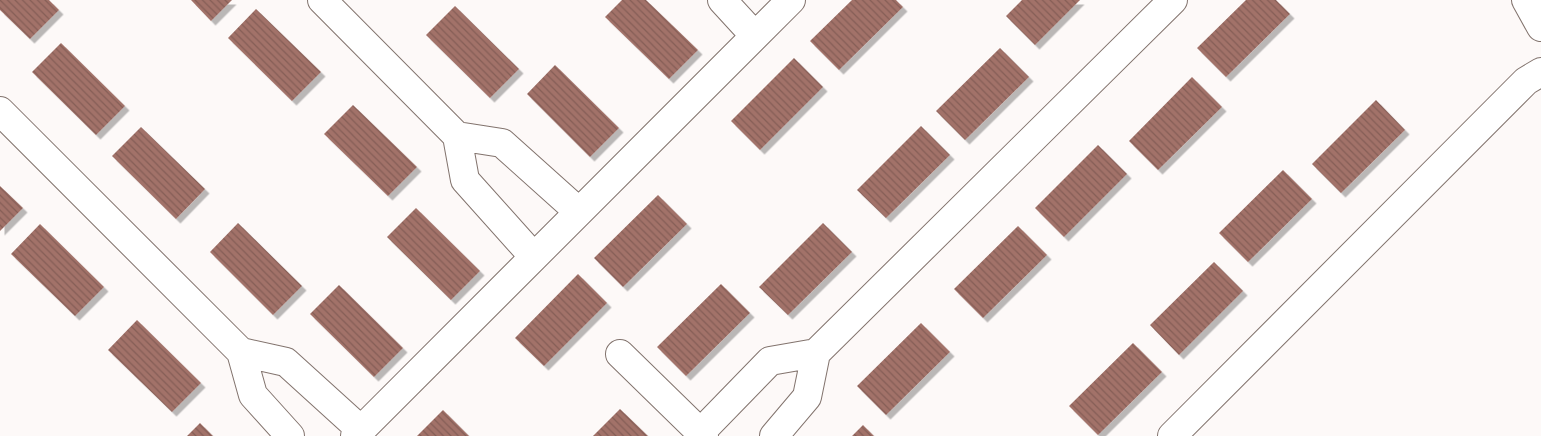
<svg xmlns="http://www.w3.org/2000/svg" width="1541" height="436" font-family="'PT Sans',sans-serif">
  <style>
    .building { fill: url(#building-back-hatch); filter: url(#shadow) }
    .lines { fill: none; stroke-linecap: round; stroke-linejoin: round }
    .minor-casing { stroke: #82736d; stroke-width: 30 }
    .minor { stroke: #fff; stroke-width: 28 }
  </style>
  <defs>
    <pattern id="building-back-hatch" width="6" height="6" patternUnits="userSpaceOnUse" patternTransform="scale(1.25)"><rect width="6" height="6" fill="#a27269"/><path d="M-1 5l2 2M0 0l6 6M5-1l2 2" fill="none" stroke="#855e57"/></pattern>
    <filter id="shadow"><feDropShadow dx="4.5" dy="4.5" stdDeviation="0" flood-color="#0004"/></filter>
  </defs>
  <rect width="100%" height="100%" fill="#fdf9f8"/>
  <path class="building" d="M0 0H49L59 10 30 39 0 10Z
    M191 0H232L211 21Z
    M622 0H646L698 50 669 79 605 17Z
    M852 0H896L903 7 839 70 810 41Z
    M1022 0H1080L1035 45 1006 16Z
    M1246 0H1276L1290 14 1226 77 1197 48Z
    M455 6 519 69 490 98 426 35Z
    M256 9 321 72 292 101 228 38Z
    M61 43 125 106 96 135 32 72Z
    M1000 48 1029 77 965 140 936 111Z
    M794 58 823 87 760 150 731 121Z
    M555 65 619 128 590 157 527 94Z
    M1192 77 1222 107 1158 170 1129 141Z
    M1376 100 1405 130 1341 193 1312 164Z
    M353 105 417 167 388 196 324 134Z
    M921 126 950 155 886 218 857 190Z
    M141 127 205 189 176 219 112 156Z
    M1098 145 1127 174 1064 237 1035 208Z
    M1283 170 1312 199 1248 262 1219 233Z
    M0 186 23 208 0 231Z
    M658 195 687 224 623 287 594 258Z
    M416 208 480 271 451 300 387 237Z
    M238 223 302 286 273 315 210 252Z
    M823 223 852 252 788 315 759 287Z
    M40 224 104 287 75 316 11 254Z
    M1018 226 1047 255 983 318 954 289Z
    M1214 262 1243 291 1179 355 1150 325Z
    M578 274 607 303 544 366 515 338Z
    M721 284 750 313 686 376 657 347Z
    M339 285 403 348 374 377 310 314Z
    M137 320 201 383 172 412 108 350Z
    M921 323 950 352 886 415 857 386Z
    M1133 343 1162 372 1098 435 1069 406Z
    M620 409 648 436H593Z
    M443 410 469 436H417Z
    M200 423 213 436H187Z
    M863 425 874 436H852Z"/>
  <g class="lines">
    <g class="minor-casing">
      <path id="minor" d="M322 0 457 136
        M722 0 755 36
        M1526 0 1541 27
        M0 111 241 352
        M534 257 465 180 457 136 502 143 579 212
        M816 353 1173 0
        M620 354 704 436
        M700 433 770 361 816 353 807 397 774 436
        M290 436 253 395 241 352 286 362 361 430
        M355 436 791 0
        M1172 436 1526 81 1541 72"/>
    </g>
    <use href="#minor" class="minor"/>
  </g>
</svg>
